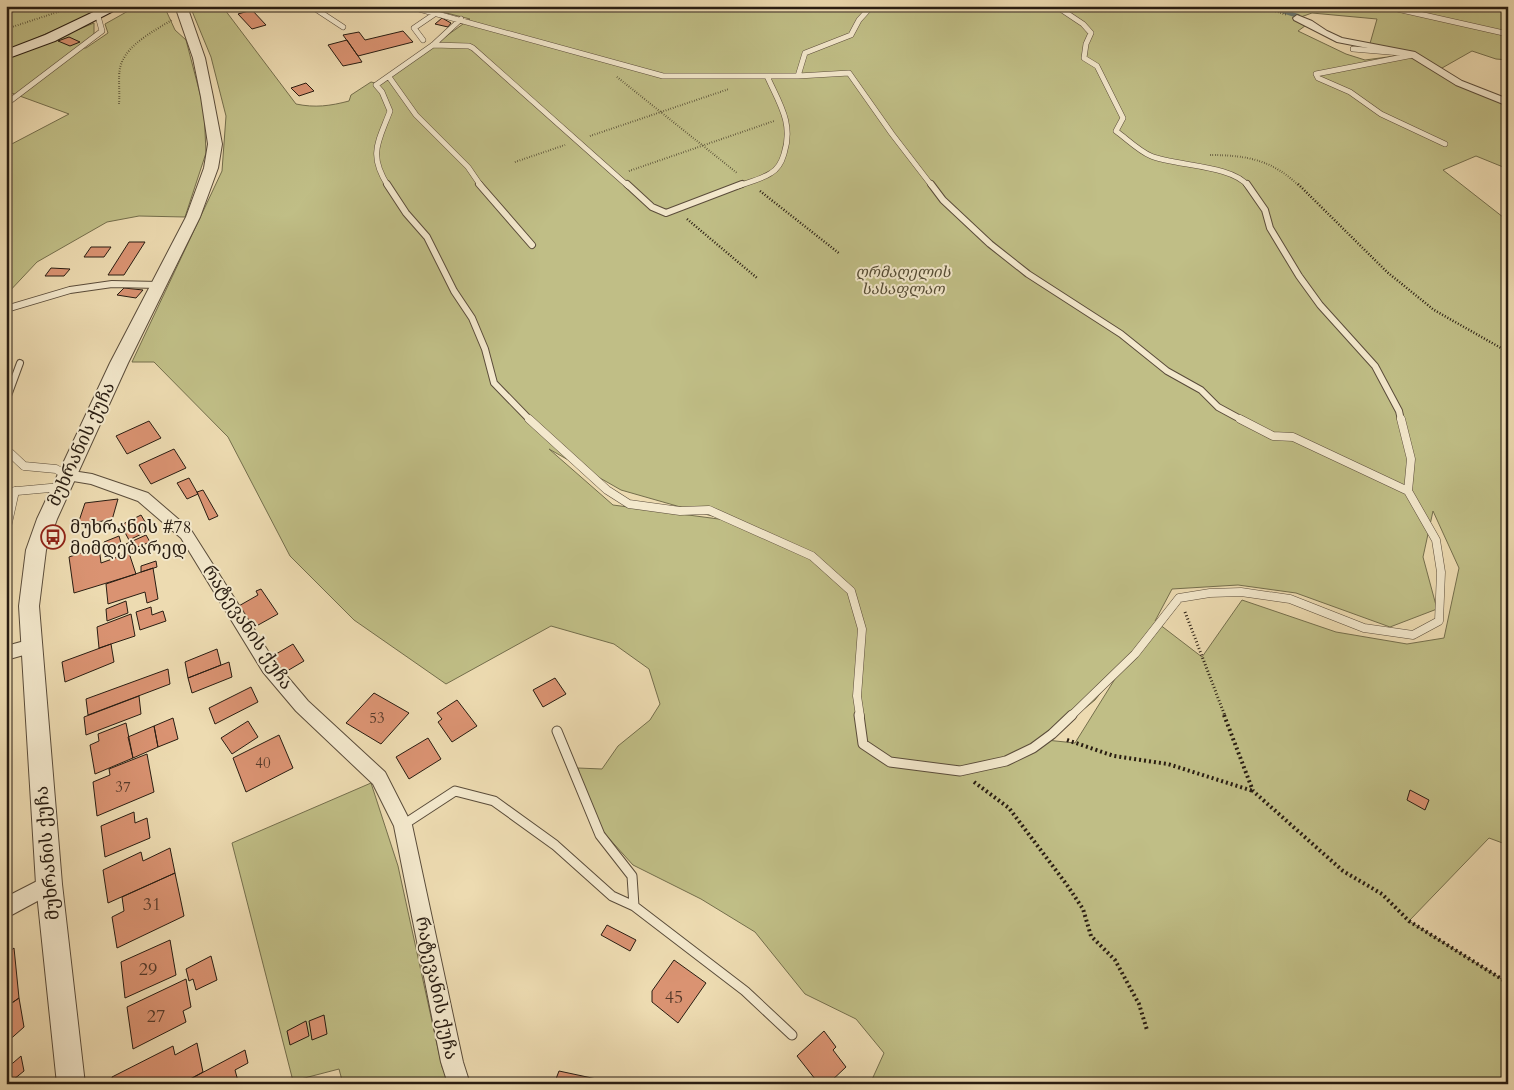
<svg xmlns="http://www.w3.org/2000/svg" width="1514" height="1090" font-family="Cardo,'Noto Serif Georgian',serif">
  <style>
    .green { fill: #c0be86; stroke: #746e4c; fill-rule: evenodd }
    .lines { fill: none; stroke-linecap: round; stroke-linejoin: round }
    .stream { stroke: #6d7b72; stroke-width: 4 }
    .building { fill: #da9372; stroke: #291d12 }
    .service-far3-casing { stroke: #5a4c3a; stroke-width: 6 }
    .service-far2-casing { stroke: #5a4c3a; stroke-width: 8 }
    .service-far1-casing { stroke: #5a4c3a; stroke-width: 9 }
    .service-casing { stroke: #5a4c3a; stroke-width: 11 }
    .minor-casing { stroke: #5a4c3a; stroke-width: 2 }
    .tertiary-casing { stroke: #5a4c3a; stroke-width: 2 }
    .secondary-casing { stroke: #291d12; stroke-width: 2 }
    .path-far3 { stroke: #291d12; stroke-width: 2; stroke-dasharray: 0.5 2; stroke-linecap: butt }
    .path-far2 { stroke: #291d12; stroke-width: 2.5; stroke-dasharray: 1 2; stroke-linecap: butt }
    .path-far1 { stroke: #291d12; stroke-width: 3; stroke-dasharray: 1 2.5; stroke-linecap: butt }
    .path { stroke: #291d12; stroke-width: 4; stroke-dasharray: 2 3; stroke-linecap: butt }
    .service-far3 { stroke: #f3e8cc; stroke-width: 5 }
    .service-far2 { stroke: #f3e8cc; stroke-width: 6 }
    .service-far1 { stroke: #f3e8cc; stroke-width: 8 }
    .service { stroke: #f3e8cc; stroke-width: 9 }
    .minor { fill: #f3e8cc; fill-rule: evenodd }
    .tertiary { fill: #f3e8cc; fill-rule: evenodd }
    .secondary { fill: #f3e8cc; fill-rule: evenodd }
    .labels { text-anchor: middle; stroke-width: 4; stroke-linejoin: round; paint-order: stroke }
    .far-park-label { font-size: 15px; font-style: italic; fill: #564d35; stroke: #f3e8cc }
    .number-label { font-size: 15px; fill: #553a2a }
    .street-label { font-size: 18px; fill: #291d12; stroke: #f3e8cc }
    .poi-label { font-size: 18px; fill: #291d12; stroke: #f3e8cc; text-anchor: start }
    .near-number-label { font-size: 18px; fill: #553a2a }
  </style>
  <rect width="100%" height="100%" fill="#eddbb1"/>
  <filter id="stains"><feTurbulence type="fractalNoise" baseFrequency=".004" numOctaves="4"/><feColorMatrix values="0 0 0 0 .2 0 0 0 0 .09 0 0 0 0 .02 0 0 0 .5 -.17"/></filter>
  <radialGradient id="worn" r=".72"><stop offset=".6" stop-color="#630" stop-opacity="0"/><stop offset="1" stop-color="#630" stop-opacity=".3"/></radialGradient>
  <path class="green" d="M33 6H111L6 51V14Z
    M137 6H164L175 30 186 40 204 109 206 153 185 217 139 216 107 222 37 262 6 295V147L69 114 6 91V59L94 23V35L77 48H86L108 33 105 24Z
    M192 6H222L296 104C315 108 330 106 349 101L351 95 371 82 379 84 470 19 419 6H1508V60L1496 59 1472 51 1435 72 1508 106V169L1476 156 1443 170 1508 221V845L1489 838 1409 921 1508 983V1084H870L884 1053 856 1019 805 994 755 932 701 899 633 865 605 834 587 801 578 768 602 769 618 746 650 720 660 704 649 669 614 644 551 626 446 684 354 620 290 556 228 437 154 362H132L222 171 226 116 211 57 192 11ZM1312 13 1377 19 1369 47 1410 54 1365 60 1346 54 1298 31 1309 23 1298 18ZM549 449 621 490 726 520 613 505ZM1433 511 1459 568 1444 638 1407 644 1336 632 1242 600 1202 657 1155 621 1172 589 1238 585 1296 593 1390 627 1437 609 1423 557ZM1128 658 1075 743 1046 740 1095 700Z
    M371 783 398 866 442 1067 451 1084H343L339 1069 293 1081 232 843Z"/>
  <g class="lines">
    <path class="stream" d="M1266 6 1298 16"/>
  </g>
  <path class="building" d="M252 10 266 25 252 29 238 14Z
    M442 18 451 23 448 27 435 24Z
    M403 31 413 42 358 56 343 35 359 32 365 40Z
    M69 37 80 42 70 46 58 41Z
    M347 40 358 56 362 62 343 66 328 45Z
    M306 83 314 91 299 96 291 88Z
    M129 242H145L124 275H108Z
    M91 247H111L104 257H84Z
    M51 268 70 269 64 276H45Z
    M124 288 143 290 136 298 117 295Z
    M149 421 161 438 127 454 116 436Z
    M174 449 186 468 151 484 139 465Z
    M189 478 198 494 187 499 177 483Z
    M203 490 218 516 209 520 197 492Z
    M118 499 112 520 78 524 85 503Z
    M141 515 150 530 129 540 121 525Z
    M146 535 150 542 130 550 126 544Z
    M119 536 121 543 106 549 104 542Z
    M99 547 101 563 129 553 136 574 74 593 69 557Z
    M156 561 157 567 141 572V566Z
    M153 568 158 599 147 603 145 592 108 604 106 584Z
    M261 589 278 614 251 629 237 607 258 595 256 591Z
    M126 601 128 613 107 621 106 609Z
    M151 607 152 615 163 611 166 621 140 630 136 612Z
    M131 614 135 636 99 648 97 627Z
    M111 644 114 662 65 682 62 662Z
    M293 644 304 661 282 674 271 657Z
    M217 649 221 665 188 678 185 662Z
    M229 662 232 677 192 693 188 678Z
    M168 669 170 684 88 715 86 699Z
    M555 678 566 694 543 707 533 690Z
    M251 687 258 702 215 724 209 708Z
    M374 693 409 713 381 744 346 723Z
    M139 696 141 714 86 735 84 717Z
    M457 700 477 726 452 742 438 722 442 719 437 713Z
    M173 718 178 739 158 747 154 726Z
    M248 721 258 737 232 754 221 738Z
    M126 723 133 758 95 774 90 745 99 741 98 734Z
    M154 726 158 747 133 758 128 737Z
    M279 735 293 768 246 792 233 758Z
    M428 738 441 759 409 779 396 757Z
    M147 754 154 792 97 816 93 782 110 775 109 769Z
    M1410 790 1429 800 1425 810 1407 800Z
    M134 812 135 823 147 818 150 838 105 857 101 826Z
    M170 848 175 873 108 903 103 870 141 852 143 861Z
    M175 873 184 916 117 948 112 917 124 911 122 897Z
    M607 925 636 940 630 951 601 935Z
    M170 940 176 975 125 998 121 962Z
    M14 948 19 998 6 1007V954Z
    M211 956 217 980 196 990 193 979 189 981 186 969Z
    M674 960 706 983 678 1023 652 1002V991Z
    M186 979 191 1007 183 1011 186 1022 133 1049 127 1007Z
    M19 998 24 1027 6 1043V1007Z
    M324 1015 327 1034 312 1040 309 1021Z
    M306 1021 309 1036 290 1045 287 1031Z
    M824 1031 836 1047 833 1050 846 1067 828 1084H819L797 1056Z
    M197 1043 203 1072 181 1084H113L112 1077 173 1046 175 1055Z
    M245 1050 248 1063 235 1070 238 1081 233 1084H181Z
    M21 1056 24 1071 8 1084 6 1081V1069Z
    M559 1071 620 1084H554Z"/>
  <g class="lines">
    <g class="service-far3-casing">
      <path id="service-far3" d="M311 6 343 27
        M408 6 663 76H798L849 73 892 134 932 186
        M1056 6 1083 24 1091 33 1086 44 1084 58 1097 66 1123 118 1116 131C1127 139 1139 151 1151 156 1175 166 1233 165 1248 186
        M1375 6 1389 8
        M1384 6 1508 34
        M423 40 414 28 436 13
        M433 45 469 46 473 48 628 186
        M1353 49 1401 53
        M1413 55 1316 74 1318 78 1350 92 1381 114 1445 144
        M798 76 805 53 851 35 859 20 869 9 865 6
        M389 77 416 115 468 167 481 186
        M6 104 102 31 98 16
        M388 186C368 154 378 143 390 111L382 92 376 85 433 45 461 19
        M738 186C749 182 762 179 771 173 778 169 782 161 784 154 794 123 779 103 767 76"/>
    </g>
    <g class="service-far2-casing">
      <path id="service-far2" d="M387 184 406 213 427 237 454 291 472 318 485 349 494 383 530 420
        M479 184 532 245
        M627 184 652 207 666 213 742 184
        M931 184 943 200 990 244 1028 274 1121 334 1167 371 1201 390 1218 407 1242 420
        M1247 184 1265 210 1270 228 1299 276 1320 305 1375 366 1399 411 1401 420
        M6 309 70 290 112 284 159 285
        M6 401 20 363"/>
    </g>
    <g class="service-far1-casing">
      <path id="service-far1" d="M529 419 607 490 629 504 680 511 709 510 812 556 851 591 862 629 857 696 860 716
        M1240 419 1273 436 1293 437 1408 491
        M6 445 8 451 24 466 56 469 66 475
        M6 492 61 487
        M7 527 15 491
        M1071 716 1135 654 1179 598 1210 593 1241 592 1290 599 1364 628 1413 635 1439 621 1441 572 1436 540 1408 491 1411 459 1401 419"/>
    </g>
    <g class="service-casing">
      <path id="service" d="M859 715 863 744 890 762 960 771 1006 761 1033 748 1052 734 1072 715
        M557 731 600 835 632 876 634 906
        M403 825 455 791 494 801 555 845 612 896 634 906 745 991 792 1035"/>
    </g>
    <g class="minor-casing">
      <path id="minor" d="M1297 15 1312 21 1327 31 1342 38 1415 52 1462 81 1508 99V106L1456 85 1409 56 1337 42 1294 20 1293 18Z
        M66 470 92 474 148 493 191 530 275 662 308 701 385 772 412 825 463 1062 470 1084H448L441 1062 394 826 373 784 296 711 263 672 181 538 138 501 91 484 61 479 59 475 61 471Z
        M32 639 38 641 40 646 38 651 6 660V646Z
        M49 875 56 877 59 884 56 891 6 918V897Z"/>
    </g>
    <g class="tertiary-casing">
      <path id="tertiary" d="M175 6H187L205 58 213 97 222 144 218 168 200 217 128 363 57 519 46 550 39 606 62 884 85 1084H57L36 884 19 606 26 550 37 519 110 363 186 217 204 168 208 144 201 97 193 58Z"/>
    </g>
    <g class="secondary-casing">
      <path id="secondary" d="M106 6H123L55 41 6 59V50L45 35Z"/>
    </g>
    <path class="path-far3" d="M1259 6 1287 15
      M6 29 76 6
      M617 77 737 173
      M119 104C120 92 118 79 120 68 125 45 154 31 172 20
      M590 136 729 89
      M1210 155C1246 155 1273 160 1299 186
      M515 162 565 145
      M629 171 774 121"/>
    <path class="path-far2" d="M1298 184 1387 272 1434 310 1508 352
      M760 191 840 254
      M687 219 757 278"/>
    <path class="path-far1" d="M1185 612 1225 716"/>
    <path class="path" d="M1224 715 1253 791 1343 871 1382 894 1409 921 1508 983
      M1067 740 1114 756 1168 764 1253 791
      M974 782 1009 808 1067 885 1083 909 1091 936 1115 960 1139 1004 1147 1030"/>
    <use href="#service-far3" class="service-far3"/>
    <use href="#service-far2" class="service-far2"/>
    <use href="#service-far1" class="service-far1"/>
    <use href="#service" class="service"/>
    <use href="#minor" class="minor"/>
    <use href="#tertiary" class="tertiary"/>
    <use href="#secondary" class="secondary"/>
  </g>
  <defs>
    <g id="bus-ring" transform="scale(1.25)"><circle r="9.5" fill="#f3e8cc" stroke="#8f2418" stroke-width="1.5"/><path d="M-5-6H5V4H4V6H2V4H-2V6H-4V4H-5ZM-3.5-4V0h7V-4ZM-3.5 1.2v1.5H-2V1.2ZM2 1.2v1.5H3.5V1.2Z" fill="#8f2418"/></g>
  </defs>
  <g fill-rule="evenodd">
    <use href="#bus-ring" x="53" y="537"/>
  </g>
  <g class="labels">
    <g class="far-park-label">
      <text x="903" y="277">ღრმაღელის<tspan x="903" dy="17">სასაფლაო</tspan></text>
    </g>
    <g class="number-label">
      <text x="377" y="723">53</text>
      <text x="263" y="768">40</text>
      <text x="123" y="792">37</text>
    </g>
    <g class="street-label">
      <text transform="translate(81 444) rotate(-65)" y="6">მუხრანის ქუჩა</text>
      <text transform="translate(248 627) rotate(56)" y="6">რატევანის ქუჩა</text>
      <text transform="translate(47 853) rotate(-95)" y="6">მუხრანის ქუჩა</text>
      <text transform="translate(437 988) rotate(78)" y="6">რატევანის ქუჩა</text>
    </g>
    <g class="poi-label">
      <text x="70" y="533">მუხრანის #78<tspan x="70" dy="21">მიმდებარედ</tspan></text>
    </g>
    <g class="near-number-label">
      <text x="152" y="910">31</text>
      <text x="148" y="975">29</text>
      <text x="674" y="1003">45</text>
      <text x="156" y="1022">27</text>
    </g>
  </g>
  <rect width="1514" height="1090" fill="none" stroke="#eddbb1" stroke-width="25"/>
  <rect x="8" y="8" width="1499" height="1075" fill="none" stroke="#291d12" stroke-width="2.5"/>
  <rect x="12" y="12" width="1489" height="1065" fill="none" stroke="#291d12"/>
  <rect width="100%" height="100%" filter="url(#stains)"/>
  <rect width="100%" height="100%" fill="url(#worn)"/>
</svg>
